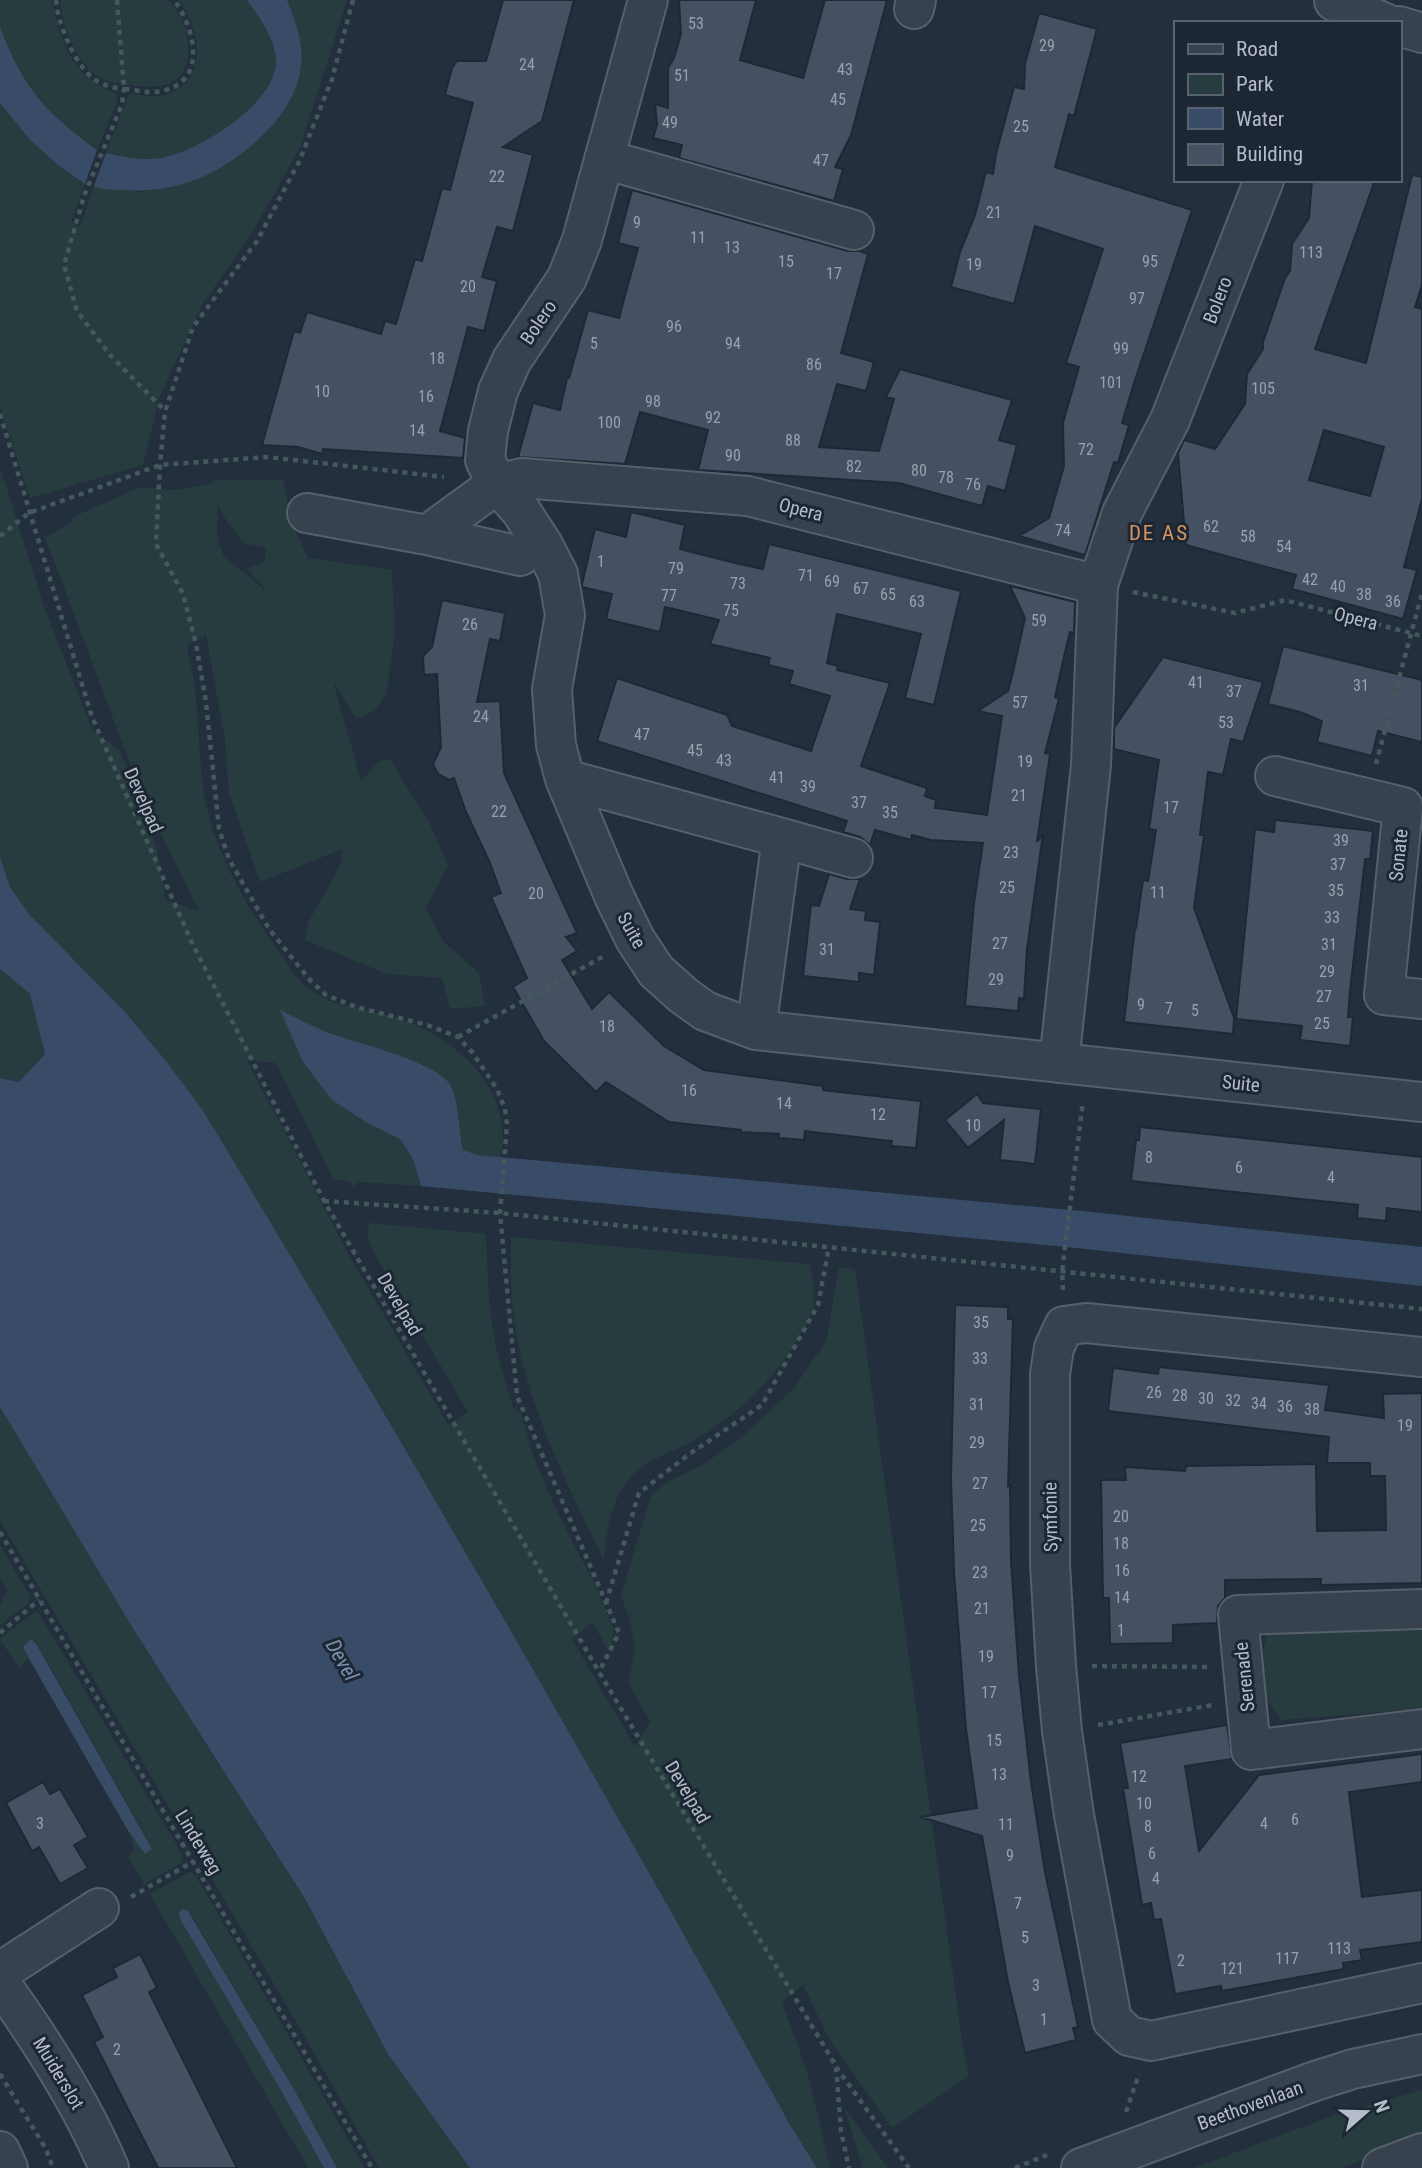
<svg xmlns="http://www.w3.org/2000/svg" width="1422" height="2168" font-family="'Roboto Condensed',sans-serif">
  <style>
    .green { fill: #263c3f; fill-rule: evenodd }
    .water { fill: #394c67 }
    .building { fill: #455162; stroke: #1f2835; stroke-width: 2; fill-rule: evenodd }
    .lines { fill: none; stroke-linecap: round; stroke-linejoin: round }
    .minor-casing { stroke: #565f6c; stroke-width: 42 }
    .path { stroke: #44595c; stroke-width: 4.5; stroke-dasharray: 5 5; stroke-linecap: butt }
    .minor { stroke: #38414e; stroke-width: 38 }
    .labels { text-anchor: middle; stroke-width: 6; stroke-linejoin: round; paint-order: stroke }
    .number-label { font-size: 16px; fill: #98a1af }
    .street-label { font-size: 19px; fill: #b4bcc9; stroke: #1d2633 }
    .neighbourhood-label { font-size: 21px; letter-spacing: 2px; fill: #d59563; stroke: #1d2633 }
    .water-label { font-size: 21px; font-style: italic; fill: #7c92b1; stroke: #1d2633 }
  </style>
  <rect width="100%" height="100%" fill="#242f3e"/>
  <path class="green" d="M0 0H52C60 42 74 80 118 94L116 105 97 150C57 121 10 79 0 28 0 19 0 9 0 0Z
    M60 0H168C180 12 187 26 188 43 192 86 162 90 128 85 117 83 106 82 97 76 76 61 62 25 60 0Z
    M178 0H247C259 17 274 37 276 58 280 102 202 149 165 157 144 162 126 157 106 153L129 94C142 95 157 98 168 94 210 79 200 27 178 0Z
    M287 0H347L300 148 250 236 202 305 159 398 143 465 30 498 0 407V103L30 140 58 165 85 184 71 222 80 227 94 186 139 192 167 188 300 75C303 44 299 29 287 0Z
    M0 467 44 606 93 731 120 750 156 846 166 900 199 911 143 798 45 537 73 522V517L140 487 177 490 214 483 215 480H283L291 521 308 558 392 570 395 634 386 695 375 710 356 719 333 681 361 781 379 761 390 759 431 826 448 866 426 908 443 941 479 973 485 1006 450 1009 442 978 387 974 305 940 309 921 341 864 342 849 260 882 229 793 225 739 205 630V636L187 645C190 662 195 680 196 697 199 727 199 757 203 787 212 848 245 906 281 954 288 964 294 976 303 984 332 1010 362 1006 397 1018 456 1038 514 1088 501 1157L478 1155 463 1150 459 1134 458 1112 425 1065 386 1053 384 1102 401 1140 413 1159 421 1186 359 1182 353 1187 350 1181 334 1180 276 1063 247 1060 350 1257 448 1425 468 1412 373 1251C368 1240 367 1235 369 1223L486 1234 489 1302 496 1348 513 1408 521 1413 533 1455 555 1507 596 1587 614 1630 610 1653 592 1622 572 1639 635 1747 650 1721 628 1683 635 1650 629 1617 621 1596 651 1495 668 1482 704 1464 744 1435 794 1388 826 1341 839 1267 855 1269 962 2040 969 2076 892 2128 829 2039 803 1985 782 2002 808 2074 830 2168H817L789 2123C600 1782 405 1443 202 1109L166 1061 126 1013 30 915 10 887 0 857ZM217 504 228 523 244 543 266 548 265 561 247 569 269 593 224 557 217 538Z
    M0 969 30 994 45 1054 19 1082 0 1078Z
    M511 1237 809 1264C814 1280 816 1295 812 1312 810 1320 804 1328 800 1335 776 1378 737 1416 694 1440 673 1453 646 1458 630 1478 610 1501 607 1530 604 1559 565 1481 524 1399 513 1312 510 1287 511 1262 511 1237Z
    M0 1407 134 1630 305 1900 388 2054 470 2168H379L297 2023 0 1521Z
    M0 1545 30 1596 29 1603 0 1625V1605L7 1591 0 1578Z
    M36 1611 40 1615 182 1854 181 1863 144 1884 128 1856 135 1850 127 1829 145 1854 152 1848 38 1645 23 1647 28 1657 20 1669 0 1640V1638Z
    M1422 1627V1709L1281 1720 1265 1697 1261 1655 1269 1631Z
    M189 1872 193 1873 202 1886 365 2168H337L296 2093 189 1911 278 2085 324 2168H308L150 1894Z
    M1422 2090V2137L1341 2168H1194L1332 2116Z
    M844 2107 888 2168H863Z"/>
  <path class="water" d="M247 0H287C297 24 305 46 300 73 291 120 237 164 195 180 171 189 146 192 121 190 112 190 103 190 94 186L106 153C126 157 144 162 165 157 202 149 279 102 276 58 274 37 259 17 247 0Z
    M0 27C22 87 46 113 97 150L85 184 58 165 30 140 0 103Z
    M0 857 10 887 30 915 126 1013 166 1061 202 1109C405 1443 600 1782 789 2123L817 2168H470L388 2054 305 1899 134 1630 0 1407V1078L19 1082 45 1054 30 994 0 969Z
    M280 1010C295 1017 309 1025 324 1031 353 1043 430 1059 448 1082 460 1098 458 1131 463 1150L478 1155 1081 1211 1422 1247V1286L1077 1248 421 1186 413 1159 400 1139 366 1122 332 1100 303 1062Z
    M31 1639 37 1645 152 1849 145 1854 127 1829 28 1657 23 1647Z
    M183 1909 188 1911 296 2093 337 2168H324L278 2085 180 1919 179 1912Z"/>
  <path class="building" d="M503 0H574L542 121 503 147 533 155 513 231 497 227 482 277 497 281 484 331 468 327 440 431 465 438 463 458 323 449 322 454 298 447 262 445 294 331 300 333 307 312 381 334 385 321 396 324 415 259 422 261 442 188 450 190 473 103 445 95 452 68 457 61H486Z
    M679 0H756L740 60 803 78 825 0H887L851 135 835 167 843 169 834 201 679 158 682 145 653 138 657 125 655 104 668 108V68L674 58 681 34Z
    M1039 13 1097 29 1074 116 1069 114 1055 167 1192 210 1134 383 1122 423 1129 425 1118 463 1114 462 1085 555 1019 536 1049 518 1064 466 1063 423 1079 367 1066 363 1103 249 1035 226 1014 304 951 287 960 252 975 215 986 172 993 174 996 154 1014 87 1024 89 1025 64Z
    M1412 175 1422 177V285L1415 307 1422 309V499L1404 567 1417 570 1403 619 1292 589 1296 575 1186 545 1178 453 1184 440 1215 449 1245 404 1247 374 1263 349V342L1285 278 1290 271 1292 244 1309 218 1312 180H1375L1315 349 1366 363ZM1324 430 1384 447 1370 496 1309 480Z
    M632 190 848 251H860L868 254 841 353 874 362 866 391 837 384 819 447 879 451 894 399 886 397 900 369 1012 400 999 440 1017 445 1005 491 988 486 982 506 899 483 698 470 708 430 640 412 625 464 518 457 533 403 560 410 567 378H569L588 310 619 318 638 248 618 243Z
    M631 512 685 525 680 549 735 563 763 569 769 544 961 591 934 705 905 698 921 634 837 614 827 663 838 666 837 670 890 683 861 766 927 788 925 796 936 800 935 808 987 815 1002 716 978 711 1008 691 1013 672 1025 618 1010 586 1075 602 1074 633 1070 632 1066 648 1055 697 1059 699 1045 753 1050 754 1037 842 1043 834 1027 949 1024 999 1019 998 1018 1011 965 1006 974 903 983 843 931 840 912 835 911 840 875 830 870 845 860 837 843 832 847 821 597 741 617 678 727 715 732 726 811 751 830 696 789 684 793 671 768 665 770 658 710 644 719 620 665 607 660 632 606 619 612 594 582 587V584L595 529 626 537Z
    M442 600 505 613 500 641 490 639 477 702 500 701 504 773 577 933 566 937 577 951 562 960 592 1009 609 992 664 1046 704 1070 823 1086V1090L921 1101 916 1148 891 1146 892 1141 805 1131 804 1140 779 1138V1134L741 1132V1130L669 1122 606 1082 596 1092 544 1041 513 987 527 978 491 897 501 893 489 861 466 812 454 778 449 780 438 774 433 764 441 747 437 674 424 675 423 656 432 647Z
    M1283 646 1422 680V742L1378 731 1372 756 1317 742 1322 721 1300 712 1268 704Z
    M1163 657 1263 682 1243 742 1231 739 1223 775 1208 772 1200 835H1204L1194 908 1234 1018 1233 1034 1124 1022 1135 928H1136L1143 880 1148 881 1156 830 1149 829 1159 760 1114 749V728Z
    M1275 820 1373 831 1370 859H1365L1350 991 1348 1017H1353L1350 1046 1300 1040 1302 1026 1236 1019 1255 829 1274 832Z
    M829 874 847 879H860L850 909 866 911 865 920 880 922 874 975 859 973V982L803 976 811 905 819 906Z
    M977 1094 983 1103 1041 1109 1035 1164 1000 1160 1004 1120 968 1148 945 1120Z
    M1140 1127 1422 1157V1212L1387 1208 1386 1221 1357 1218 1358 1205 1131 1181 1136 1140H1139Z
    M955 1305 1008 1307V1319H1013L1008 1486 1010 1485 1011 1561 1019 1676 1031 1782 1045 1872 1078 2027 1073 2028 1076 2040 1025 2053 1008 1982 982 1836 921 1817 977 1808 966 1729 954 1571 951 1479Z
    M1159 1367 1329 1385 1325 1410 1384 1418 1383 1394 1422 1393V1583L1321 1585V1579L1225 1580V1598L1218 1606 1217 1623 1173 1625V1643L1110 1644 1109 1598H1103L1101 1480H1126L1125 1467 1185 1471 1186 1466 1316 1464 1317 1531 1386 1530 1385 1476H1370V1463H1327L1329 1437 1108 1411 1113 1368 1158 1374Z
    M1227 1725 1232 1759 1185 1766 1199 1851 1259 1775 1422 1754V1782L1349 1792 1362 1897 1422 1890V1942L1360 1950 1362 1960 1343 1963 1344 1969 1222 1991 1221 1986 1175 1994 1161 1919 1154 1920 1151 1903 1142 1905 1123 1788H1128L1120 1743Z
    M43 1782 50 1794 60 1789 88 1837 74 1845 88 1868 60 1884 39 1847 32 1851 6 1803Z
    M140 1954 157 1988 149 1992 237 2168H158L94 2042 103 2037 82 1995 117 1977 113 1968Z"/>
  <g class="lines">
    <g class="minor-casing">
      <path id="minor" d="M1334 1 1385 23
        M914 9 916 0
        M1399 26 1422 33
        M604 159 854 230
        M307 513 427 535 520 556
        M427 535 497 484 485 460 488 431 498 391 512 360 567 278 582 240 648 0
        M1098 585 748 496 522 478 497 484 521 511 543 545 558 574 565 615 552 689 556 745 565 779 614 896 635 939 656 971 684 996 705 1011 756 1030 1422 1102
        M1275 776 1403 807 1384 995 1422 999
        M565 779 782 838 756 1030
        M782 838 853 858
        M1059 1063 1091 765 1098 585 1122 513 1170 420 1264 180
        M1422 1357 1086 1323 1064 1326 1054 1348 1050 1374V1564L1056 1666 1062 1731 1074 1815 1112 2020 1129 2036 1151 2041 1422 1983
        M1422 1609 1238 1615 1251 1750 1422 1729
        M0 1972 99 1908
        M0 1983C42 2041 81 2102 109 2168
        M0 2151 8 2168
        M1081 2168 1315 2081 1353 2069 1422 2054
        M1382 2168 1422 2153"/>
    </g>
    <path class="path" d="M56 0C57 22 75 65 93 78 101 85 113 88 124 89L122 104 84 196 64 265 77 311 110 355 165 411
      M117 0 124 89C136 90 150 94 162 91 209 81 194 27 174 0
      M353 0 332 79 299 162 257 241 193 327 165 412 160 465 156 544 183 594 196 644 206 702 219 829 229 859 269 929 310 980 326 995 356 1007 427 1025 458 1037 472 1052 497 1089 505 1109 507 1124 500 1213 517 1396 619 1633 599 1672
      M0 414 92 717 192 943 324 1201 599 1672 836 2066 841 2131 849 2168
      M0 536 29 513 160 465 267 457 444 477
      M1133 592 1235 613 1285 600 1422 636
      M1376 764 1422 593
      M458 1037 604 956
      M324 1201 500 1213 1422 1309
      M1063 1290 1062 1272 1083 1101
      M0 1532 372 2168
      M606 1603 639 1493 688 1455 762 1405 818 1305 829 1247
      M0 1633 39 1600
      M1092 1666 1209 1667
      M1098 1725 1213 1705
      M131 1897 194 1861
      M836 2067 909 2168
      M0 2074 46 2149 53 2168
      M1126 2112 1139 2074
      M1015 2168 1047 2155"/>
    <use href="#minor" class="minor"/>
  </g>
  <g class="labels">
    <g class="number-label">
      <text x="696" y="29">53</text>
      <text x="1047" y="51">29</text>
      <text x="527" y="70">24</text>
      <text x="845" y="75">43</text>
      <text x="682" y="81">51</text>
      <text x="838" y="105">45</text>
      <text x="670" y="128">49</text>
      <text x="1021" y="132">25</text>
      <text x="821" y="166">47</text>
      <text x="497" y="182">22</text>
      <text x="994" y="218">21</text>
      <text x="637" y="228">9</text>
      <text x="698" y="243">11</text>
      <text x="732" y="253">13</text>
      <text x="1311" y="258">113</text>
      <text x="786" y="267">15</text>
      <text x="1150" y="267">95</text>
      <text x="974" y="270">19</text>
      <text x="834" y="279">17</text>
      <text x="468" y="292">20</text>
      <text x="1137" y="304">97</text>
      <text x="674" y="332">96</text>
      <text x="594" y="349">5</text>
      <text x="733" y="349">94</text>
      <text x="1121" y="354">99</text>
      <text x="437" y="364">18</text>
      <text x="814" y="370">86</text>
      <text x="1111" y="388">101</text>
      <text x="1263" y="394">105</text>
      <text x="322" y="397">10</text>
      <text x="426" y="402">16</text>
      <text x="653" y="407">98</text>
      <text x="713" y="423">92</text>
      <text x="609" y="428">100</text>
      <text x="417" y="436">14</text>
      <text x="793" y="446">88</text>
      <text x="1086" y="455">72</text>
      <text x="733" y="461">90</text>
      <text x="854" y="472">82</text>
      <text x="919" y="476">80</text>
      <text x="946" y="483">78</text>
      <text x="973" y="490">76</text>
      <text x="1211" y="532">62</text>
      <text x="1063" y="536">74</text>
      <text x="1248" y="542">58</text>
      <text x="1284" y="552">54</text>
      <text x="601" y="567">1</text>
      <text x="676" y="574">79</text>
      <text x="806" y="581">71</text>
      <text x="1310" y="585">42</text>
      <text x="832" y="587">69</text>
      <text x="738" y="589">73</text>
      <text x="1338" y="592">40</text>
      <text x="861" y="594">67</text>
      <text x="888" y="600">65</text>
      <text x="1364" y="600">38</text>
      <text x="669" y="601">77</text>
      <text x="917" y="607">63</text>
      <text x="1393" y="607">36</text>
      <text x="731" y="616">75</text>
      <text x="1039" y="626">59</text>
      <text x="470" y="630">26</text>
      <text x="1196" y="688">41</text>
      <text x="1361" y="691">31</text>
      <text x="1234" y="697">37</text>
      <text x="1020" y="708">57</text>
      <text x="481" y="722">24</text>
      <text x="1226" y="728">53</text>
      <text x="642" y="740">47</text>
      <text x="695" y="756">45</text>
      <text x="724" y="766">43</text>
      <text x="1025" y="767">19</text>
      <text x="777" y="783">41</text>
      <text x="808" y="792">39</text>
      <text x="1019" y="801">21</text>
      <text x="859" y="808">37</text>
      <text x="1171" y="813">17</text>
      <text x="499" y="817">22</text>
      <text x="890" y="818">35</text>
      <text x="1341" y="846">39</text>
      <text x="1011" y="858">23</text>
      <text x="1338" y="870">37</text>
      <text x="1007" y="893">25</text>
      <text x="1336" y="896">35</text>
      <text x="1158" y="898">11</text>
      <text x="536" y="899">20</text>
      <text x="1332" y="923">33</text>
      <text x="1000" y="949">27</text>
      <text x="1329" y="950">31</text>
      <text x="827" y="955">31</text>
      <text x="1327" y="977">29</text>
      <text x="996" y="985">29</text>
      <text x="1324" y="1002">27</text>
      <text x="1141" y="1010">9</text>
      <text x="1169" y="1014">7</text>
      <text x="1195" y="1016">5</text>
      <text x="1322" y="1029">25</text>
      <text x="607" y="1032">18</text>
      <text x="689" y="1096">16</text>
      <text x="784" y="1109">14</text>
      <text x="878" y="1120">12</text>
      <text x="973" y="1131">10</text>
      <text x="1149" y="1163">8</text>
      <text x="1239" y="1173">6</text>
      <text x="1331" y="1183">4</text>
      <text x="981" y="1328">35</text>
      <text x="980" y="1364">33</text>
      <text x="1154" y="1398">26</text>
      <text x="1180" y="1401">28</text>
      <text x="1206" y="1404">30</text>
      <text x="1233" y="1406">32</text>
      <text x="1259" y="1409">34</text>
      <text x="977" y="1410">31</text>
      <text x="1285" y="1412">36</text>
      <text x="1312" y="1415">38</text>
      <text x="1405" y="1431">19</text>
      <text x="977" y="1448">29</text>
      <text x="980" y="1489">27</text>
      <text x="1121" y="1522">20</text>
      <text x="978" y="1531">25</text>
      <text x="1121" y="1549">18</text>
      <text x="1122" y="1576">16</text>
      <text x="980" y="1578">23</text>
      <text x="1122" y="1603">14</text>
      <text x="982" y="1614">21</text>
      <text x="1121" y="1636">1</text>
      <text x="986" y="1662">19</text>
      <text x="989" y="1698">17</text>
      <text x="994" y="1746">15</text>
      <text x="999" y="1780">13</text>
      <text x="1139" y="1782">12</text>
      <text x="1144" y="1809">10</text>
      <text x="1295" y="1825">6</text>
      <text x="40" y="1829">3</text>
      <text x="1264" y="1829">4</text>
      <text x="1006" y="1830">11</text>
      <text x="1148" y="1832">8</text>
      <text x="1152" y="1859">6</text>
      <text x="1010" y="1861">9</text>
      <text x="1156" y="1884">4</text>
      <text x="1018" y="1909">7</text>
      <text x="1025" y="1943">5</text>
      <text x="1339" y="1954">113</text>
      <text x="1287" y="1964">117</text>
      <text x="1181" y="1966">2</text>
      <text x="1232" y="1974">121</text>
      <text x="1036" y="1991">3</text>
      <text x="1044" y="2025">1</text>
      <text x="117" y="2055">2</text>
    </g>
    <g class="street-label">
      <text transform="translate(1217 300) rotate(-69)" y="7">Bolero</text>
      <text transform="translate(538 322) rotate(-56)" y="7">Bolero</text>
      <text transform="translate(801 509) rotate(14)" y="7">Opera</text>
      <text transform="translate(1356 618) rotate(14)" y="7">Opera</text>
      <text transform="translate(144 800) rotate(66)" y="7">Develpad</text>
      <text transform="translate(1398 855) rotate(-84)" y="7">Sonate</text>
      <text transform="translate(632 930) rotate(61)" y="7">Suite</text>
      <text transform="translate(1241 1083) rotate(6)" y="7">Suite</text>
      <text transform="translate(400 1304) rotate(60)" y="7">Develpad</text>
      <text transform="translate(1050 1517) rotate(-91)" y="7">Symfonie</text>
      <text transform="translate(1244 1677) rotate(-96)" y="7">Serenade</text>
      <text transform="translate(688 1792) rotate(59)" y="7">Develpad</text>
      <text transform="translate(199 1842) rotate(59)" y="7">Lindeweg</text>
      <text transform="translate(59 2073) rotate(59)" y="7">Muiderslot</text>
      <text transform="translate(1250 2105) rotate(-20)" y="7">Beethovenlaan</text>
    </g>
    <g class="neighbourhood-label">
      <text x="1159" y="540">DE AS</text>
    </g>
    <g class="water-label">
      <text transform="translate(342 1660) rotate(60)" y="7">Devel</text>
    </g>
  </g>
  <rect x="1174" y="21" width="228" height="161" fill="#1d2633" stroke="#59626f" stroke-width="2"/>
  <rect x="1188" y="44" width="35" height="10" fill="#38414e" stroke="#59626f" stroke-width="2"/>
  <text x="1236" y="56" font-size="21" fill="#b4bcc9">Road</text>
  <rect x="1188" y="74" width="35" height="21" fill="#263c3f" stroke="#59626f" stroke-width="2"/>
  <text x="1236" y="91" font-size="21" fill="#b4bcc9">Park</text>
  <rect x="1188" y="108" width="35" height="21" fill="#394c67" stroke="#59626f" stroke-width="2"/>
  <text x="1236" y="126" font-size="21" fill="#b4bcc9">Water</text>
  <rect x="1188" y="144" width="35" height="21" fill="#455162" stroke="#59626f" stroke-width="2"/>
  <text x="1236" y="161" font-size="21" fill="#b4bcc9">Building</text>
  <g transform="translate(1366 2112) rotate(70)" stroke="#1d2633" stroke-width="5" paint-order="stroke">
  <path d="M0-5L12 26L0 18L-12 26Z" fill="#b4bcc9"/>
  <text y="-10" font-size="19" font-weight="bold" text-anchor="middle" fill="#b4bcc9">N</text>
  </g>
</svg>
